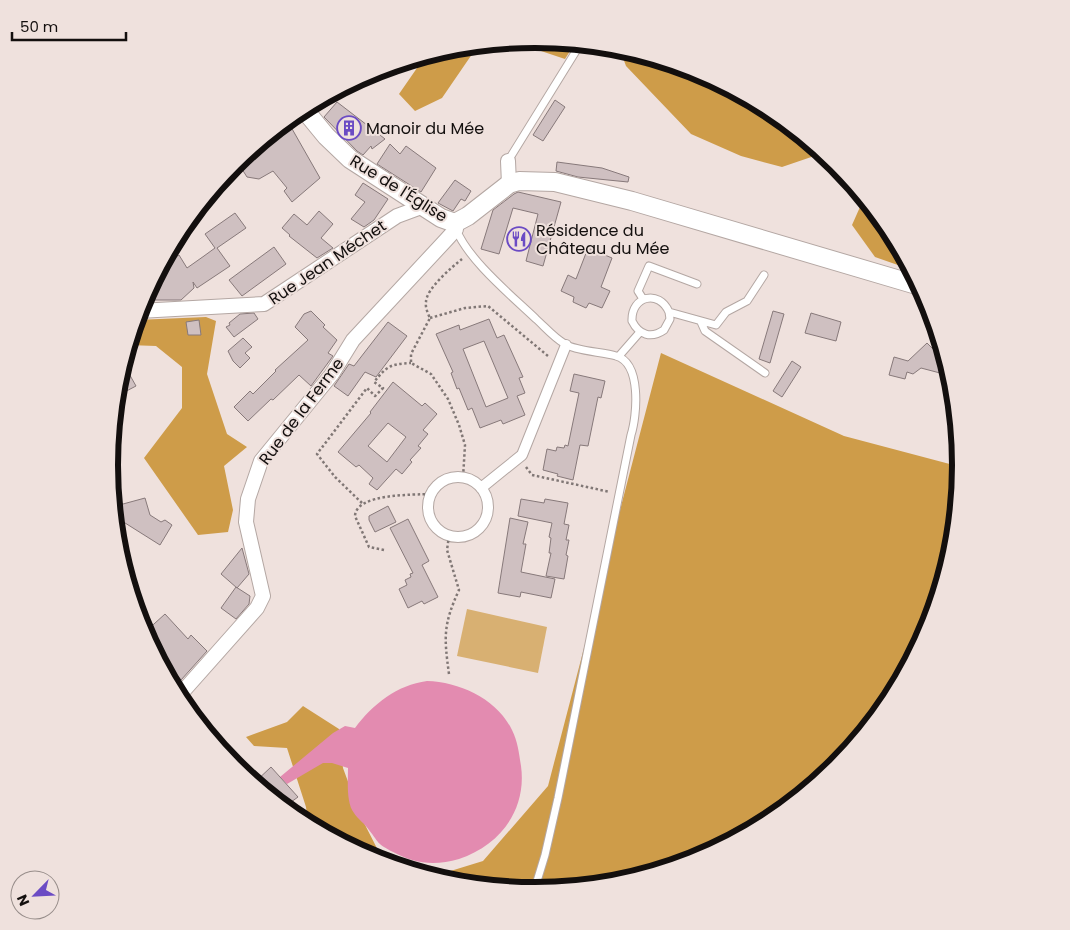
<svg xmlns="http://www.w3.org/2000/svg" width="1070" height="930" font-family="Poppins,sans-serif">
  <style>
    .green { fill: #d8b072 }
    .forest { fill: #ce9c49 }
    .water { fill: #e38bb0 }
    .building { fill: #cfc0c1; stroke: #87797a; fill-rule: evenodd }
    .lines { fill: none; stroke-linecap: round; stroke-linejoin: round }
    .service-casing { stroke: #b4a7a3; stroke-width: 9 }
    .pedestrian-casing { stroke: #b4a7a3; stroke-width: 12 }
    .minor-casing { stroke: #b4a7a3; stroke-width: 16 }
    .tertiary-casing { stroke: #b4a7a3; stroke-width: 20 }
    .path { stroke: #807775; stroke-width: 2.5; stroke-dasharray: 2.5 2.5; stroke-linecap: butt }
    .service { stroke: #fff; stroke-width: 7 }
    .pedestrian { stroke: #fff; stroke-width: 10 }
    .minor { stroke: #fff; stroke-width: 14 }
    .tertiary { stroke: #fff; stroke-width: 18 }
    .labels { text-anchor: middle; stroke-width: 4; stroke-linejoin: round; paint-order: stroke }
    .poi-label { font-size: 16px; fill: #130f0e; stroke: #efe1dd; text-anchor: start }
    .street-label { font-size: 16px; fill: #130f0e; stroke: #efe1dd }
    .rim { fill: none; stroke: #130f0e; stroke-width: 6 }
  </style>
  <rect width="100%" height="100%" fill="#efe1dd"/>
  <path class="green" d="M467 609 547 627 538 673 457 656Z"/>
  <path class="forest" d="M535 39 575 43 565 59 511 41Z
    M479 44 442 98 415 111 399 94 426 55 452 47Z
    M619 47 698 71 772 111 823 153 782 167 741 156 691 134 626 66Z
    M864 198 890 228 912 270 875 257 852 225Z
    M206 317 216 321 207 374 227 434 247 447 224 466 233 510 228 532 198 535 144 458 182 408V367L156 346 128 345 136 320Z
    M661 353 844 436 961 467 953 548 929 628 889 702 836 767 772 820 698 859 618 883 535 891 452 883 431 877 483 861 548 786Z
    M303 706 339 729 343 768 361 817 384 862 372 859 308 824 306 807 287 748 254 746 246 737 287 722Z"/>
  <path class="water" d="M427 681C460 682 497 699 512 730 518 742 519 754 521 766 527 810 500 845 459 859 435 866 415 864 393 852 376 843 380 844 369 830 365 824 357 818 354 813 346 803 348 781 348 768L332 763H323L287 784 280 777 333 733 345 726 355 728C373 704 397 685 427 681Z"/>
  <path class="building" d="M555 100 565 107 543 141 533 135Z
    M337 102 380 135 385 139 372 149 371 146 363 155 357 151 324 117Z
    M287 120 320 178 292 202 284 191 287 188 273 171 259 179 247 177 240 166 244 155 261 146 259 143Z
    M390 144 400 154 406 146 436 168 421 192 377 164Z
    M557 162 602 168 629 177 628 182 578 177 556 171Z
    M455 180 471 191 465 201 461 199 453 211 438 203Z
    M363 183 388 199 374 220 364 227 351 219 365 202 355 195Z
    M518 192 561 202 543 266 526 261 538 214 513 208 499 254 481 249 493 210 514 194Z
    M319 211 333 224 321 238 333 248 317 258 289 236 290 235 282 228 294 214 307 225Z
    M235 213 246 228 217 248 230 266 197 288 193 282 194 288 181 300H148L145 294 161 265 179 255 187 268 204 256 215 248 205 234Z
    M274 247 286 264 242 296 229 280Z
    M588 248 612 258 601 287 610 291 602 308 589 303 586 308 573 302 574 297 561 291 568 275 576 279Z
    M311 311 325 325 323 327 337 340 328 353 333 356 311 386 299 375 273 400 271 399 248 421 234 407 250 391 253 394 276 371 275 370 308 340 295 327 304 314Z
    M773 311 784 314 770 363 759 359Z
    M254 313 258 319 234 337 226 327 230 325 229 323 240 314Z
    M811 313 841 322 836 341 805 333Z
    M489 319 497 338 504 335 523 377 519 378 525 393 517 396 525 415 503 424 501 420 480 428 472 408 468 410 459 388 457 389 451 373 453 372 436 334 459 325 460 330ZM484 341 508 398 486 407 463 349Z
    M199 320 201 335H188L186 322Z
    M388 322 407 336 376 377 365 372 348 396 334 386 349 364 354 366Z
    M243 338 252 347 245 353 250 358 240 368 233 361 228 351Z
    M927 343 935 351 945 354 951 374 940 371V373L921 368 913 374 907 372 905 379 889 375 894 357 908 361Z
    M792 361 801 367 782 397 773 391Z
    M123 363 136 386 115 397 117 382Z
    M574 374 605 381 601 398 598 397 588 446 580 445 573 480 557 476 558 474 543 470 547 449 556 451 557 447 564 448 565 445 568 446 579 393 570 391Z
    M393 382 422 406 425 403 437 414 423 430 428 434 418 446 421 448 410 460 412 462 402 474 396 469 377 490 369 484 373 478 359 465 356 467 338 452 371 413 370 412ZM388 423 406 437 387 462 368 446Z
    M112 498 123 504 145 498 150 515 161 522 165 520 172 525 160 545 114 516Z
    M521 499 544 503 545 499 568 503 564 524 569 525 566 540H569L566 555 568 556 564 579 546 576 551 553H549L551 538 549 537 552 523 518 516Z
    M388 506 396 522 375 532 369 520V516Z
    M510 518 528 522 523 544H526L521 572 555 579 551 598 521 592 520 597 498 593Z
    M408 519 429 561 422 565 438 597 424 604 422 601 408 608 399 589 407 585 405 580 411 577 410 574 413 573 390 528Z
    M242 548 249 574 237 588 221 574Z
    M236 587 250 596 249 604 236 619 221 608Z
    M165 614 188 639 191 635 207 651 181 680 148 640 144 633Z
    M271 767 298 797 287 805 269 784 262 790 254 783Z"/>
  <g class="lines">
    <g class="service-casing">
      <path id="service" d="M508 161 581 43
        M456 229C468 260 512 296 536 319 545 327 554 338 565 344 575 351 603 352 616 356 642 363 637 416 631 435L558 798 545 855 534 891
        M643 299 638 291 649 266 697 284
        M669 312 670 319 664 330C651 339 639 335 632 321 631 296 659 289 669 312L716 325 726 312 747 301 764 275
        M701 322 705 331 765 373
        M619 356 640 332"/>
    </g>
    <g class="pedestrian-casing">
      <path id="pedestrian" d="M428 507a30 30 0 1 1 60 0a30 30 0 1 1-60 0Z
        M481 488 522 455 566 345"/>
    </g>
    <g class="minor-casing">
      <path id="minor" d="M508 161 509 184
        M139 311 264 304 397 216 424 206
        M178 697 257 608 263 596 246 522 248 499 261 461 332 374 353 340 446 240 456 229 455 223"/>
    </g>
    <g class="tertiary-casing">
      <path id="tertiary" d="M303 108 326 136 350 159 441 218 455 223 468 216 509 184 519 181 555 182 632 201 920 286"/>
    </g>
    <path class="path" d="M462 259C452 267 426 289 426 302 425 307 428 314 430 318L411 354V363L431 374 448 399 459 425 465 445 463 478
      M430 318 465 308 488 306 548 356
      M526 467 532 475 610 492
      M362 503 335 477 317 454 367 388 375 396 383 388 374 382C387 366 390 364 411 363
      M384 550 369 547 355 516C356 493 414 495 431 494
      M449 674C444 637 443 625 459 590L447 550 449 536"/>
    <use href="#service" class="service"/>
    <use href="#pedestrian" class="pedestrian"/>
    <use href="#minor" class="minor"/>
    <use href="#tertiary" class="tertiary"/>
  </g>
  <defs>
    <g id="building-ring" transform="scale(1.25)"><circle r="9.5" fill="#efe1dd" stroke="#6b4bc4" stroke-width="1.5"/><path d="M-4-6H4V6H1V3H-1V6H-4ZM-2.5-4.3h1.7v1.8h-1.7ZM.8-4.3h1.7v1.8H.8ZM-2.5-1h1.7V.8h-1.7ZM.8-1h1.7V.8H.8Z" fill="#6b4bc4"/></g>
    <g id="restaurant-ring" transform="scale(1.25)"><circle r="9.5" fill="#efe1dd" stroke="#6b4bc4" stroke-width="1.5"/><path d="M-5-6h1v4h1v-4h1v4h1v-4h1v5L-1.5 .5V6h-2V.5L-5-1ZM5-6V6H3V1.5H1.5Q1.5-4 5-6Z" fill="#6b4bc4"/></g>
  </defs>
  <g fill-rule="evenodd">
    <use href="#building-ring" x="349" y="128"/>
    <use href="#restaurant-ring" x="519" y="239"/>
  </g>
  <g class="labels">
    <g class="poi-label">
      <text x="366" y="134">Manoir du Mée</text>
      <text x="536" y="236">Résidence du<tspan x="536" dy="18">Château du Mée</tspan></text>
    </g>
    <g class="street-label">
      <text transform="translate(399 188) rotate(32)" y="6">Rue de l'Église</text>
      <text transform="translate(327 262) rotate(-34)" y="6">Rue Jean Méchet</text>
      <text transform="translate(301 411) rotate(-53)" y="6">Rue de la Ferme</text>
    </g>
  </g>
  <path d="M0 0H1070V930H0ZM118 465a417 417 0 1 1 834 0a417 417 0 1 1-834 0Z" fill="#efe1dd" fill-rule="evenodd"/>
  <path class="rim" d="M118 465a417 417 0 1 1 834 0a417 417 0 1 1-834 0Z"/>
  <g transform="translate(35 895) rotate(246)"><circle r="24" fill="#efe1dd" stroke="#978d8a"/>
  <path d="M0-4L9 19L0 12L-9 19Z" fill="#6b4bc4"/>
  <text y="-8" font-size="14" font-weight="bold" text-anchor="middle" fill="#130f0e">N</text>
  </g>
  <path d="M12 32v8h114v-8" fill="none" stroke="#130f0e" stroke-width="2.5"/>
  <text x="20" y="32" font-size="15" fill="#130f0e" stroke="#efe1dd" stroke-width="4" paint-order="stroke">50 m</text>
</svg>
